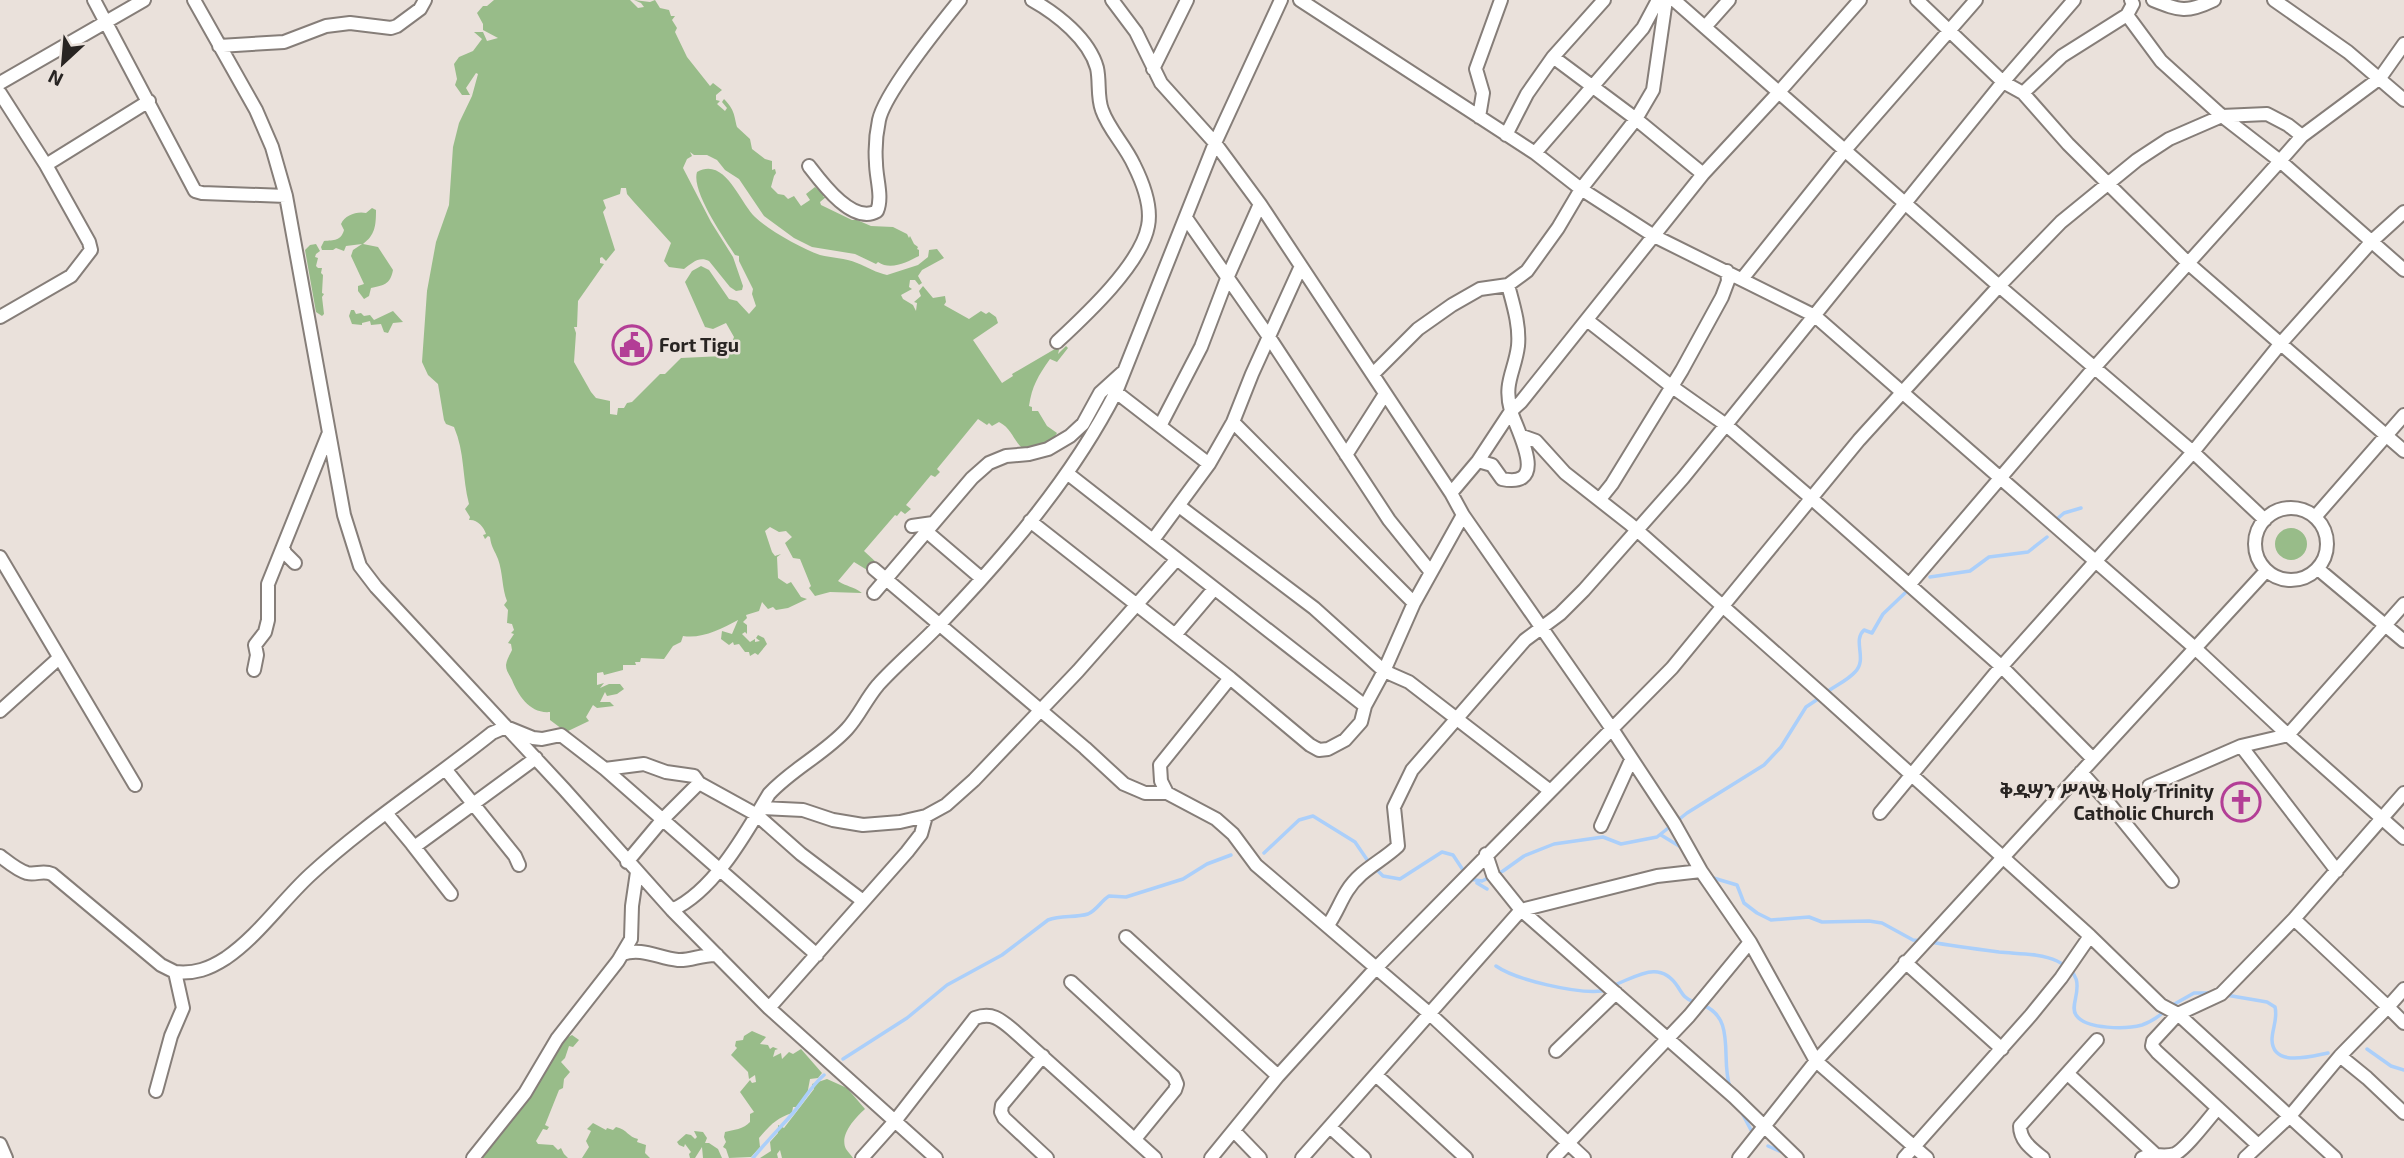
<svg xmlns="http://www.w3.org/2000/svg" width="2404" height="1158" font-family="'Exo 2','Noto Sans Ethiopic',sans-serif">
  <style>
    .green { fill: #98bc89 }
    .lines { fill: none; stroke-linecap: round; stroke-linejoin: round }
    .stream { stroke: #abcffa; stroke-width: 3.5 }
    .minor-casing { stroke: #867e79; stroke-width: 16 }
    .minor { stroke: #fff; stroke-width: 12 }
    .labels { text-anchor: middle; stroke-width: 5; stroke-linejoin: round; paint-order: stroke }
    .poi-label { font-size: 19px; font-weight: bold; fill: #282422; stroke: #eae1db; text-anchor: start }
  </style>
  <rect width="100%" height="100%" fill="#eae1db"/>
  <path class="green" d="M494 0H630L638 8 644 7 641 3 634 0 650 2 655 0 660 8 669 10 671 16H675L672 20 677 28 675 32 687 57 710 86 713 83 722 90 716 95V100L720 101 717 104 725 111 727 108 722 102 724 99C735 110 734 116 737 127L750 139 752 149 765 159 772 161V170L775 169 776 173 774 176 771 187 778 194 784 195 788 199 794 196 801 206 810 200 806 194 815 187 825 195 823 197H826L820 202 821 205 852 220H857L871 226 893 227 907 234 909 238 910 236 914 244 918 247 917 249 919 250V256C907 262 891 271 878 262L876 264 855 254 812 247 794 238 764 216 739 179 725 170 717 160 707 155H694L690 152 692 156 687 159 683 168 711 222 733 257 743 286 742 290 736 291 730 287 709 261C699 256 692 263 684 269L669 267 664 261 671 243 633 201 627 194 626 188H621L620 194 603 200 606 208 603 212 615 250 606 261 602 257 600 258V263L604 264 578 301 577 327H574L576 333 574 362 591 392 596 398 610 401V414L617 415 618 408H624L627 403 632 402 660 374H665L681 358 723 356 727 359 729 357 728 353 734 337 726 323 713 329 705 327 685 282 692 271 701 266 709 270 729 299 737 301 749 314 756 306 752 294 753 289 739 261V256L735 255C724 238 691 191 697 172 725 156 740 203 755 217 770 231 801 248 820 255 832 258 845 258 857 263 867 267 877 273 887 275L918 265 928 257 929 250 937 249 944 258 922 270 918 276 922 283 919 285 915 280H910L909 287 912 289 901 295 903 299 913 305 916 311 917 303 914 302 921 296 919 291 923 286 933 298 945 296 946 302 944 305 969 319 981 311 986 314 989 312 996 317 998 323 973 340 1002 383 1013 376 1012 374 1060 346 1058 354 1066 346 1068 348 1057 362 1050 359C1038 376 1032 386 1029 406L1032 407V411H1038L1047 426 1057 433C1049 446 1040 447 1025 450 1013 442 1013 429 999 422L992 426 989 423 987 425 978 419 937 469 940 472 935 477 931 475 906 505 911 509 905 514 901 511 897 516 895 515 864 551 877 563 875 567 877 576 854 562 838 581C847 587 853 586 862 593L830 592 815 596 809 588 811 586 800 559 793 558 785 543 792 537 786 531 779 532 770 527 765 531 772 552 775 556 781 554 777 557 778 578 787 584 791 582 801 597 807 599 788 608 776 610 773 607 768 609 762 602 759 611 746 615 747 618 743 622 747 625V634L745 632 742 634 750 642 755 639V642L760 641 756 638 758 635 764 638 767 644 758 655 755 653 750 656 749 652H745L739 644 734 645 733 642 729 645 721 639 722 631 732 634 738 620C721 629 702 639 683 636L681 642 673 646 664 659 641 658 640 662H635L636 665H623V670L604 675 603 672 597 673V685L604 683 600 688 609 684H620L624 689 617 694 607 696 605 692 600 702H610L614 706 597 708 593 705 586 717 589 721 566 732 550 720V712C530 714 518 695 512 680 509 674 506 671 506 665 507 658 510 655 512 650L511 644 508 643 514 634 511 633 514 630 512 624 507 623 508 610 504 605 507 601C502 589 503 573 498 559 495 551 491 547 490 537L488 536 485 539 483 535 486 534C484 527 477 519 469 520L470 517 465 509 469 504C462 478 465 452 454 427L446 424 444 420 438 384 428 375 422 362 427 291 436 242 449 205 453 147 459 123 472 96 478 74 476 73 466 88 470 95H462L455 85 457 79 454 64 459 57 473 51 482 39 474 32H483L487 41 498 38 483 30V24L477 13 483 6H487Z
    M372 208 376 210C376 226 375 235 363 244L378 247 393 270C390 285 384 285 371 288L369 296 364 299 358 291V286L364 284 351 256 353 250 362 244 346 246 344 251 336 248 333 250H322L321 247 324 241C334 240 341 241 344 230L341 224C345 215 357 211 366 213Z
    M316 244 320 251 316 254 315 257 318 258 316 266 318 268H322L321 273 323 275 322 293 324 294 322 297 324 314 322 316 316 312 305 250 310 245Z
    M351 310H354L356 314 361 313 364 316 370 315 374 320 393 311 403 322 393 323 388 333 384 332 381 324 371 325 370 321 362 323V325L352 324 349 316Z
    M2275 544a16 16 0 1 1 32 0a16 16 0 1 1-32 0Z
    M752 1031 766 1037 760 1044 768 1045 770 1049 773 1047 778 1049 775 1050 773 1057 781 1053 782 1059 789 1052 793 1054 801 1049 822 1073 818 1078 810 1079 807 1095 797 1107H793L792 1113C777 1118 771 1124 759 1138L760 1147 751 1157 729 1158 726 1149 723 1147 726 1142 724 1137 725 1132C733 1130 744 1129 750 1122V1114L754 1112 740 1092 750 1080 752 1083 756 1082 755 1075 749 1079 748 1072 731 1055 737 1048 735 1046 736 1041 743 1040 744 1036Z
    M572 1035 579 1040 573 1047 569 1046 565 1058 561 1062 570 1072 564 1079 563 1088 559 1090 545 1125 549 1127 547 1130 543 1129 536 1141 538 1144 553 1145 558 1150 561 1148 564 1154 568 1158H479L557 1043Z
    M827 1079 847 1088 865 1109C855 1118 839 1135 846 1149 848 1152 851 1155 853 1158H782L780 1150 777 1154 778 1158H760L771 1151 770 1142 778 1133V1125L784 1128 814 1089 812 1084Z
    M593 1123 606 1130 607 1128 613 1130 616 1127C628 1130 628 1137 638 1139L637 1142 646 1145 645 1153 650 1158H582L589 1147 586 1141 591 1131 587 1129Z
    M694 1131 703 1132 707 1138 705 1143H709L718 1149 722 1158H703L702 1147 695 1158H690L689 1154 691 1152 685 1144 684 1147 679 1145 677 1142 686 1134 691 1135 695 1139 697 1137Z"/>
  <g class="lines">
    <path class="stream" d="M2057 519 2064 513 2081 508
      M1930 577 1970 571 1989 557 2028 552 2047 537
      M1827 692C1835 686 1848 680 1855 672 1868 659 1852 641 1864 630L1872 633 1883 614 1905 593
      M1661 835 1684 849
      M1264 853 1299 820 1313 816 1355 842 1370 864
      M1376 869 1383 876 1400 879 1442 852 1453 855 1465 873
      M1710 877 1737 885 1744 903 1757 913 1771 920 1809 917 1822 922 1869 921 1882 923 1913 940 1923 941
      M1469 879 1482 881 1503 871 1524 856 1554 844 1603 837 1621 844 1657 837 1687 813 1764 765 1781 747 1806 707 1821 697
      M1477 883 1487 889
      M1930 942C1953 946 1976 949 1999 952 2018 954 2040 953 2057 961 2094 978 2067 1003 2076 1015 2086 1030 2127 1029 2142 1025 2151 1022 2158 1017 2165 1011
      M1496 966C1516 980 1577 994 1602 991
      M1617 984C1639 975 1661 960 1678 987 1683 995 1685 999 1694 1002
      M2226 995 2267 1002 2275 1007C2278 1019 2272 1029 2272 1040 2273 1068 2312 1056 2328 1053
      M1702 1005C1737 1017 1720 1060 1730 1087
      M2171 1006 2194 993H2212
      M2367 1049 2391 1066 2404 1070
      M843 1059 907 1018 947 985 1002 955 1048 920C1061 915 1075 918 1088 914 1097 910 1101 901 1109 896L1126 897 1183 879 1207 864 1231 855
      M1739 1107 1751 1130
      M1768 1146 1786 1154
      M753 1158C766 1142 780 1128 793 1113 804 1100 811 1086 824 1075"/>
    <g class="minor-casing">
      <path id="minor" d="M94 0 195 191 202 193 286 196
        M194 0 256 110 272 147 286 196 344 515 360 566 376 587 564 789 672 910 769 1008 936 1158
        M1032 0C1057 14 1089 39 1097 68 1100 81 1097 97 1102 110 1109 130 1125 145 1134 165 1143 183 1152 206 1148 226 1141 264 1086 315 1057 342
        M1112 0 1136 32 1161 83 1215 143 1260 204 1451 493 1463 515 1612 729 1674 823 1701 871 1750 942 1816 1061 1927 1158
        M1300 0 1535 153 1581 189 1654 236 1815 316 2196 649 2288 735 2404 838
        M1674 0 1999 286 2193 452 2265 520
        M1917 0 2003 82 2023 93 2068 144 2189 264 2404 451
        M2153 0C2180 11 2187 13 2214 0
        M2274 0 2348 52 2404 100
        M2127 15 2133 4 2131 0
        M1705 27 1729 0
        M219 46 284 42 326 26 350 23 391 28 397 26 420 9 425 0
        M1553 57 1636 119 1703 174
        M1153 69 1187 0
        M0 83 144 0
        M0 93 46 165 89 242 91 250 71 276 0 317
        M2023 93 2062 56 2127 15 2161 61 2182 80 2222 116 2280 161 2404 270
        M1479 117 1483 93 1476 69 1501 0
        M1506 135 1527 94 1553 57 1604 0
        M1535 153 1643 28 1658 0
        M46 165 149 101
        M809 166C822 183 853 225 877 211 883 197 876 178 876 163 875 150 876 134 879 120 885 92 940 25 960 0
        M1186 218 1269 337 1389 520 1430 571
        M1742 279 1845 150 1976 0
        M1587 320 1671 386 1726 425 1811 498 2002 667 2093 759
        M1373 374 1418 329 1452 305 1480 289 1508 285 1527 271 1558 228 1581 189 1636 119 1653 90 1666 0
        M1116 392 1209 464
        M1233 422 1414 603
        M1160 426 1201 347 1228 276 1260 204
        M1522 436 1536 441 1565 473 1630 524 1823 695 2090 936 2161 1005 2178 1014 2221 994 2294 919 2404 793
        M1346 455 1385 394
        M1478 461 1511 411C1503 383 1515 371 1518 346 1520 325 1513 304 1508 285
        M1067 473 1365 706
        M1451 493 1478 461 1492 465 1502 479C1551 489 1516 429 1511 411L1521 402 1703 174 1779 92 1860 0
        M1600 499 1612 484 1682 370 1722 297 1728 281 1727 271
        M1179 506 1314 608 1384 671 1409 682 1549 790
        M2255 544a36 36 0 1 1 72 0a36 36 0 1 1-72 0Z
        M2315 517 2404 415
        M1030 521 1230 678 1310 745 1319 750 1328 749 1345 740 1361 722 1365 706 1384 671 1414 603 1463 515
        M912 526 933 523
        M926 531 981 578
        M1153 540 1209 464 1233 422 1252 374 1301 266
        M283 547 285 553 295 563
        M0 557 135 785
        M874 569 1085 748 1124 784 1145 793H1167L1216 819 1233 834 1256 865 1430 1014 1584 1158
        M2318 569 2404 641
        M1909 585 2094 368 2280 161 2302 136 2380 78 2404 44
        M874 593 972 478 989 463 1006 456 1029 454 1048 449 1070 436 1083 424 1100 393 1122 373
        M1175 635 1214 589
        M254 670 257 655 255 645 265 632 268 620V584L328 435
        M0 711 59 658
        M2241 746 2337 871
        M605 769 644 764 666 772 694 776 699 783 757 815 801 854 863 901
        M446 770 515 856 519 865
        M2081 772 2107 801 2172 881
        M2149 786 2241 746 2288 735 2404 604
        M1167 793 1161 781 1160 765 1230 678
        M761 808 803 810 833 820 863 825 900 822 926 816 946 805 974 780 1078 671 1176 560
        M1880 813 1994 675 2193 452 2281 343 2372 241 2404 212
        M387 814 412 844 417 845 536 758
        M1601 826 1631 760
        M412 844 451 894
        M1486 854 1493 875 1521 910 1734 1097 1797 1158
        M0 856C8 862 17 870 27 873 36 875 43 870 52 874L161 965 175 972
        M627 862 663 819 699 783
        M672 910C714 891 746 833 769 794 792 769 824 754 847 729 859 716 866 699 878 685 897 664 919 646 939 625 1006 555 1072 478 1116 392L1215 143 1281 0
        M2294 919 2388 1007 2404 989
        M1328 925C1336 914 1340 902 1347 891 1360 870 1381 862 1398 846L1394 807 1412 770 1525 640 1560 614 1584 590 1683 478 2003 82 2074 0
        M1126 937 1278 1076
        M622 954C642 947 658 958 678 960 690 961 703 954 717 955
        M1905 962 2002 1049
        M1071 982 1174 1077 1177 1084 1175 1090 1135 1139
        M769 1008 907 852 921 834 926 816
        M1556 1051 1616 993
        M1043 1056 1002 1105 1001 1112 1004 1118 1047 1158
        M2340 1056 2367 1078 2404 1113
        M2068 1074 2157 1156
        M1376 1075 1466 1158
        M156 1091 171 1036 183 1008 175 972C195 974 209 969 226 958 258 936 281 902 310 875 366 823 432 781 492 733L506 727 533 738 542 739 561 735 605 769 817 955
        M1330 1127 1364 1158
        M1234 1131 1260 1158
        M0 1144 6 1158
        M2258 1145 2157 1052 2152 1046 2153 1041 2178 1014 2335 1158
        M473 1158 525 1093 557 1039 618 961 631 939 632 906 637 872
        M862 1158 895 1121 975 1018C992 1012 1000 1019 1013 1030L1155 1158
        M1211 1158 1278 1076 1376 968 1672 668 1859 440 1999 286 2061 222 2137 160 2169 139 2222 116 2267 114 2288 125 2302 136
        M1302 1158 1521 910 1657 876 1701 871
        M1554 1158 1689 1016 1750 942
        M1739 1158 1816 1061 2266 571
        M1904 1158 2031 1015 2061 978 2090 936
        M2043 1158C2032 1149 2020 1141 2020 1126L2097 1040
        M2142 1158C2153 1152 2164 1158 2175 1154 2186 1149 2209 1118 2218 1108
        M2245 1158 2290 1116 2340 1056 2388 1007 2404 1023"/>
    </g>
    <use href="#minor" class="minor"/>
  </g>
  <defs>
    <g id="civic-ring" transform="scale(2.0125)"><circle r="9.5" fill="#eae1db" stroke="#b33e96" stroke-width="1.5"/><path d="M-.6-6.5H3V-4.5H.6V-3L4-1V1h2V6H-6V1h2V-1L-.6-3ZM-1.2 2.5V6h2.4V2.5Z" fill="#b33e96"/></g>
    <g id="church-ring" transform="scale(2.0125)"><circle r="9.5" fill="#eae1db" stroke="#b33e96" stroke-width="1.5"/><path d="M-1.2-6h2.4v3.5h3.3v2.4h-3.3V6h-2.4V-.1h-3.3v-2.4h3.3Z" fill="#b33e96"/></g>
  </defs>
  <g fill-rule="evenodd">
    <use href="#civic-ring" x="632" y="345"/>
    <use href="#church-ring" x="2241" y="802"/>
  </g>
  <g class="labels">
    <g class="poi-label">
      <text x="659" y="352">Fort Tigu</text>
      <text x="2214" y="798" text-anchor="end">ቅዱሣን ሥላሤ Holy Trinity<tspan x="2214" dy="22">Catholic Church</tspan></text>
    </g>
  </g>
  <g transform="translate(63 63) rotate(206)" stroke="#eae1db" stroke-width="5" paint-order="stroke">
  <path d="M0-5L12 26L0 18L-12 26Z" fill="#282422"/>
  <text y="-10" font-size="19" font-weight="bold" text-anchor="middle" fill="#282422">N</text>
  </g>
</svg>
